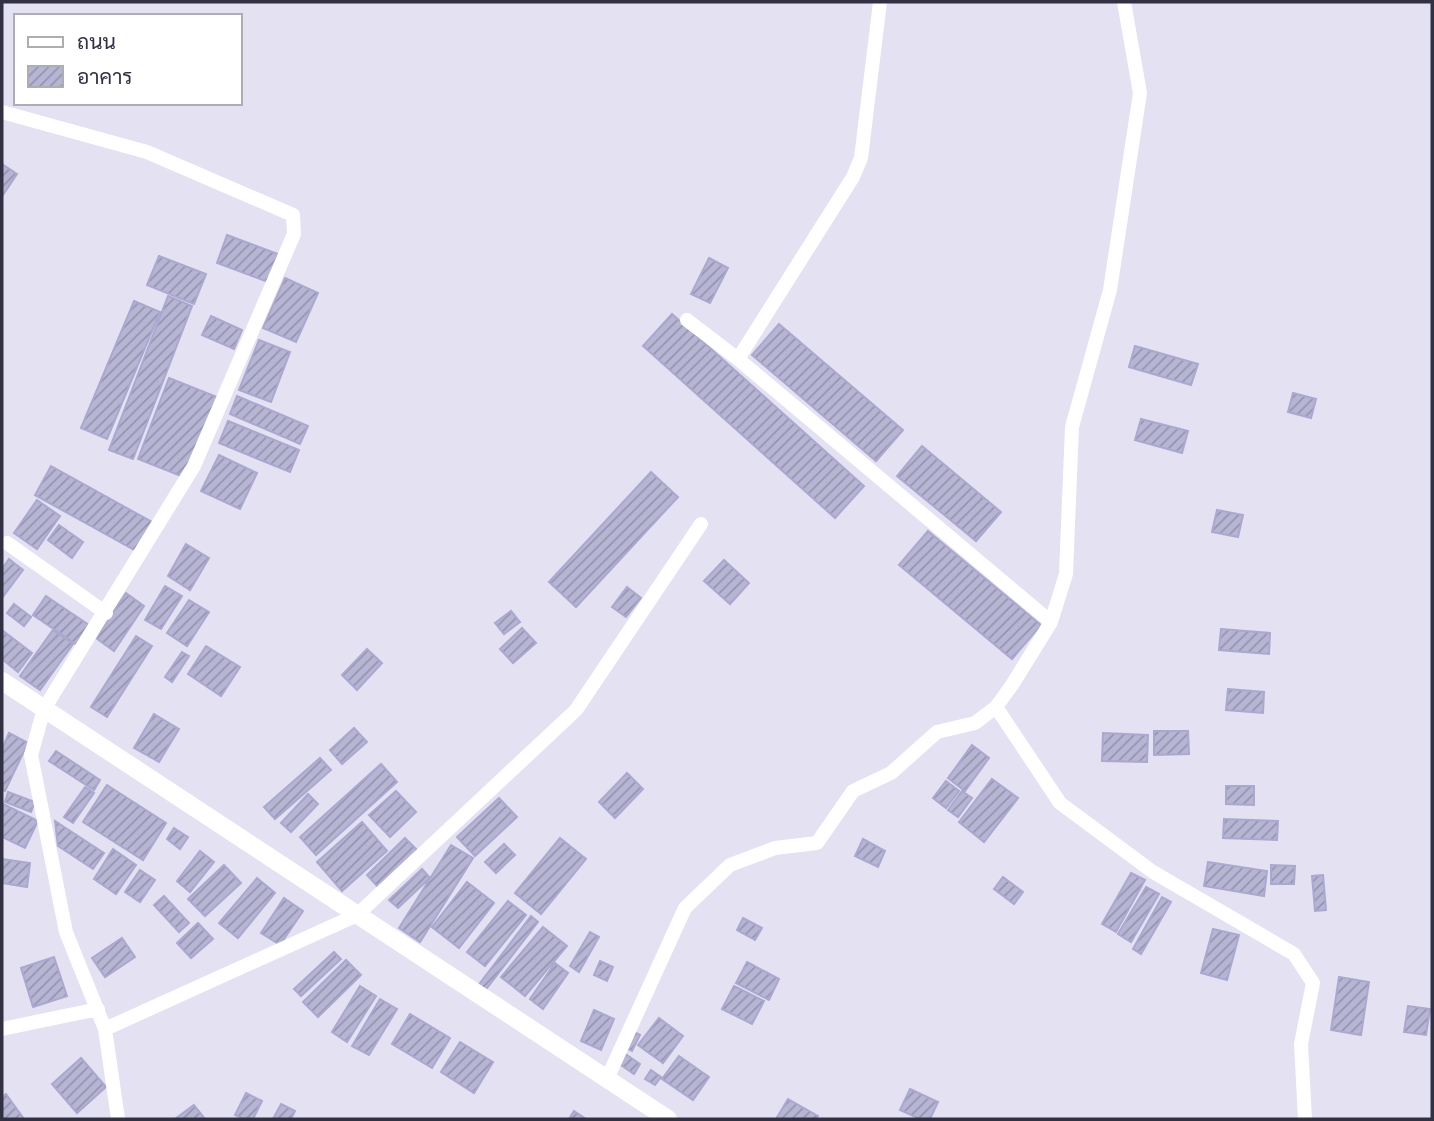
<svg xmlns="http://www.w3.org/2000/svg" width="1434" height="1121" font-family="'Archivo Narrow',Sarabun,sans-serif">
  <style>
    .building { fill: url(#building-hatch); stroke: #aba8d0; stroke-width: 2 }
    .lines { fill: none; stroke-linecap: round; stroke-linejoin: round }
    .minor { stroke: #fff; stroke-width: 14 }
    .tertiary { stroke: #fff; stroke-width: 18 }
  </style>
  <defs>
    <pattern id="building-hatch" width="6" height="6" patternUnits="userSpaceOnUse" patternTransform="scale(1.75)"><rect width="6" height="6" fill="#b7b5d4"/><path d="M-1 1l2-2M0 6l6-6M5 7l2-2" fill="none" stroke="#9594ae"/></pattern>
  </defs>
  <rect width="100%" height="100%" fill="#e3e1f2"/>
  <path class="building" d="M2 164 17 174 3 195 2 194Z
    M227 235 278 254 268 282 217 263Z
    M159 256 206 274 194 304 147 285Z
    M709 258 728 268 710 303 691 294Z
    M285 278 318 293 296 342 263 328Z
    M168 296 192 306 133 459 109 450Z
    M134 301 160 312 107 439 81 428Z
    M672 314 864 486 835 518 643 346Z
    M211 316 242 330 234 349 202 335Z
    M779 324 903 430 876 461 752 355Z
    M259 340 290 352 271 402 239 390Z
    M1135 346 1198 364 1191 385 1129 367Z
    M169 378 217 397 186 478 138 459Z
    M1293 393 1316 399 1311 418 1288 412Z
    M237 396 308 426 300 444 230 414Z
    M1141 419 1188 431 1182 453 1135 440Z
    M228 421 299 450 290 472 219 443Z
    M922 446 1001 512 976 541 897 476Z
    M219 455 257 473 240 509 201 491Z
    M51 466 152 522 136 551 35 495Z
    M651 472 678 497 576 607 549 582Z
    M37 500 60 516 37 549 14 533Z
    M1217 510 1243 515 1238 537 1212 532Z
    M59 525 83 542 72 558 48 540Z
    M928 531 1041 625 1012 659 899 565Z
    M186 544 209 558 190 590 168 576Z
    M9 559 23 570 2 598V569Z
    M724 560 749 583 730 604 704 581Z
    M165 586 182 596 161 629 145 620Z
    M627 587 641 598 626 617 612 607Z
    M126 593 144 606 114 651 96 638Z
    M46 596 89 625 76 644 33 615Z
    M189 600 209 612 187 646 167 633Z
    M14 604 31 617 24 626 7 613Z
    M511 611 520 622 504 634 495 623Z
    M522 628 536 643 513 663 500 649Z
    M1221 629 1270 633 1269 654 1219 650Z
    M2 630 32 653 18 672 2 659Z
    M53 630 73 644 40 690 20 676Z
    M136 636 152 646 107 717 91 707Z
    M206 646 240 667 221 696 188 674Z
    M367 649 382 663 357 690 342 675Z
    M182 652 189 656 172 682 165 677Z
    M1228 689 1264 692 1263 713 1226 710Z
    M154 714 179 729 159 762 134 748Z
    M354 728 367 742 342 764 330 750Z
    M1154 731H1188L1189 754 1154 755Z
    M9 733 28 743 5 791 2 789V749Z
    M1103 733 1148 735 1147 762 1102 761Z
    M972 745 989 758 965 791 948 778Z
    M56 751 100 780 94 790 49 761Z
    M320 758 331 770 275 819 264 807Z
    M381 764 397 782 316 855 300 837Z
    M627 773 643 789 615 818 599 802Z
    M992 779 1018 798 984 842 959 822Z
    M946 781 959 791 946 808 933 798Z
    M107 785 166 823 143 860 83 822Z
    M1226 786H1254V805L1226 804Z
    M85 787 94 793 73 823 64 817Z
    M396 791 416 812 390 837 369 815Z
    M962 791 972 798 958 817 948 810Z
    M8 792 35 802 31 812 5 802Z
    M308 794 318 804 291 832 281 823Z
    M499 798 517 817 475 856 457 837Z
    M3 804 38 821 25 848 2 837Z
    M1224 819 1278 821 1277 840 1223 838Z
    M55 821 104 853 93 869 58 846Z
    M362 822 387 851 342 891 317 862Z
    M174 828 188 837 180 849 167 839Z
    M405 838 419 852 380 889 367 875Z
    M560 838 586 859 541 914 515 893Z
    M863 839 885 851 878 867 855 856Z
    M504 844 515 855 496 873 485 862Z
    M451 845 473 858 420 942 399 928Z
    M113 849 136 865 116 894 94 879Z
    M200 851 214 862 190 892 177 881Z
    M2 859 30 863 27 887 2 883Z
    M1208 862 1267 871 1264 896 1204 886Z
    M224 865 241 883 205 916 188 899Z
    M1271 865 1295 866 1294 884H1271Z
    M422 869 430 878 398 908 389 900Z
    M140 870 155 880 140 902 125 892Z
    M1131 873 1145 880 1116 932 1102 924Z
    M1323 875 1326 910 1315 911 1312 876Z
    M1003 877 1023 892 1014 904 994 889Z
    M257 878 275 893 238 938 219 923Z
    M467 882 494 903 459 948 432 927Z
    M1146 887 1159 894 1131 942 1118 934Z
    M164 896 189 923 179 932 154 905Z
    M1162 897 1171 902 1141 954 1133 949Z
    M284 898 303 911 280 945 261 933Z
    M508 901 526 915 485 966 467 952Z
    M531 916 538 922 484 992 477 987Z
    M743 918 762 928 755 940 737 930Z
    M198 923 213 939 191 958 177 943Z
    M543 927 567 946 525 996 501 977Z
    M1213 929 1239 935 1227 980 1201 973Z
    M590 932 599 937 579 972 570 966Z
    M122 938 135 957 105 977 92 958Z
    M334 952 341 959 301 996 294 989Z
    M54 957 67 996 33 1007 21 968Z
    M346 960 361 975 318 1017 303 1002Z
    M600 961 613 967 607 981 594 975Z
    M747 962 779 979 769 1000 736 983Z
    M555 963 568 973 543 1009 530 999Z
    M1339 977 1369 982 1361 1035 1331 1030Z
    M360 986 376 996 347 1042 332 1032Z
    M734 986 764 1001 752 1024 722 1009Z
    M380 999 397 1009 369 1055 352 1046Z
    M1408 1006 1430 1009 1426 1035 1404 1032Z
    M594 1010 614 1019 601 1050 581 1041Z
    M410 1014 450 1038 432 1068 392 1044Z
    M659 1018 683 1036 663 1063 638 1045Z
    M632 1031 640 1035 632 1051 624 1047Z
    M460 1042 493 1062 474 1093 441 1072Z
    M624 1053 640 1064 634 1074 618 1063Z
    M679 1056 709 1077 693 1100 662 1079Z
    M81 1058 106 1087 77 1113 52 1084Z
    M651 1070 661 1077 655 1085 645 1079Z
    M910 1089 938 1102 930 1119H920L900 1110Z
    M246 1093 262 1101 253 1119H244L235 1115Z
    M6 1094 24 1119H2V1097Z
    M788 1099 818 1116 816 1119H776Z
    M281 1104 295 1111 291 1119H273Z
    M194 1105 205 1119H175Z
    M574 1111 586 1119H569Z"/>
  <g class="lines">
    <path class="minor" d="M2 112 147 152 293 215 294 234 194 466 44 709 31 755 66 932 105 1029 118 1119
      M687 320 738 359 1051 622
      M738 359 853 177 861 158 880 2
      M7 543 106 613
      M996 707 1060 803 1153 872 1294 954 1313 983 1301 1044 1305 1119
      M2 1029 98 1009
      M105 1029 357 915 576 710 701 524
      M607 1079 685 908 730 865 775 848 817 843 853 791 891 773 937 732 975 723 996 707 1012 685 1051 622 1066 574 1072 427 1110 290 1140 93 1124 2"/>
    <path class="tertiary" d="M2 681 668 1119"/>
  </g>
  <rect width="1434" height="1121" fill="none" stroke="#323144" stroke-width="7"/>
  <rect x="14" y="14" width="228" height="91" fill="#ffffff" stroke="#adadb4" stroke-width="2"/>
  <rect x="28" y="37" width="35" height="10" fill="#ffffff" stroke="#adadb4" stroke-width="2"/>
  <text x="77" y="49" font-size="21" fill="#323144">ถนน</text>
  <rect x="28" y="66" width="35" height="21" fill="url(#building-hatch)" stroke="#adadb4" stroke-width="2"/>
  <text x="77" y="84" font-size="21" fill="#323144">อาคาร</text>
</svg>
